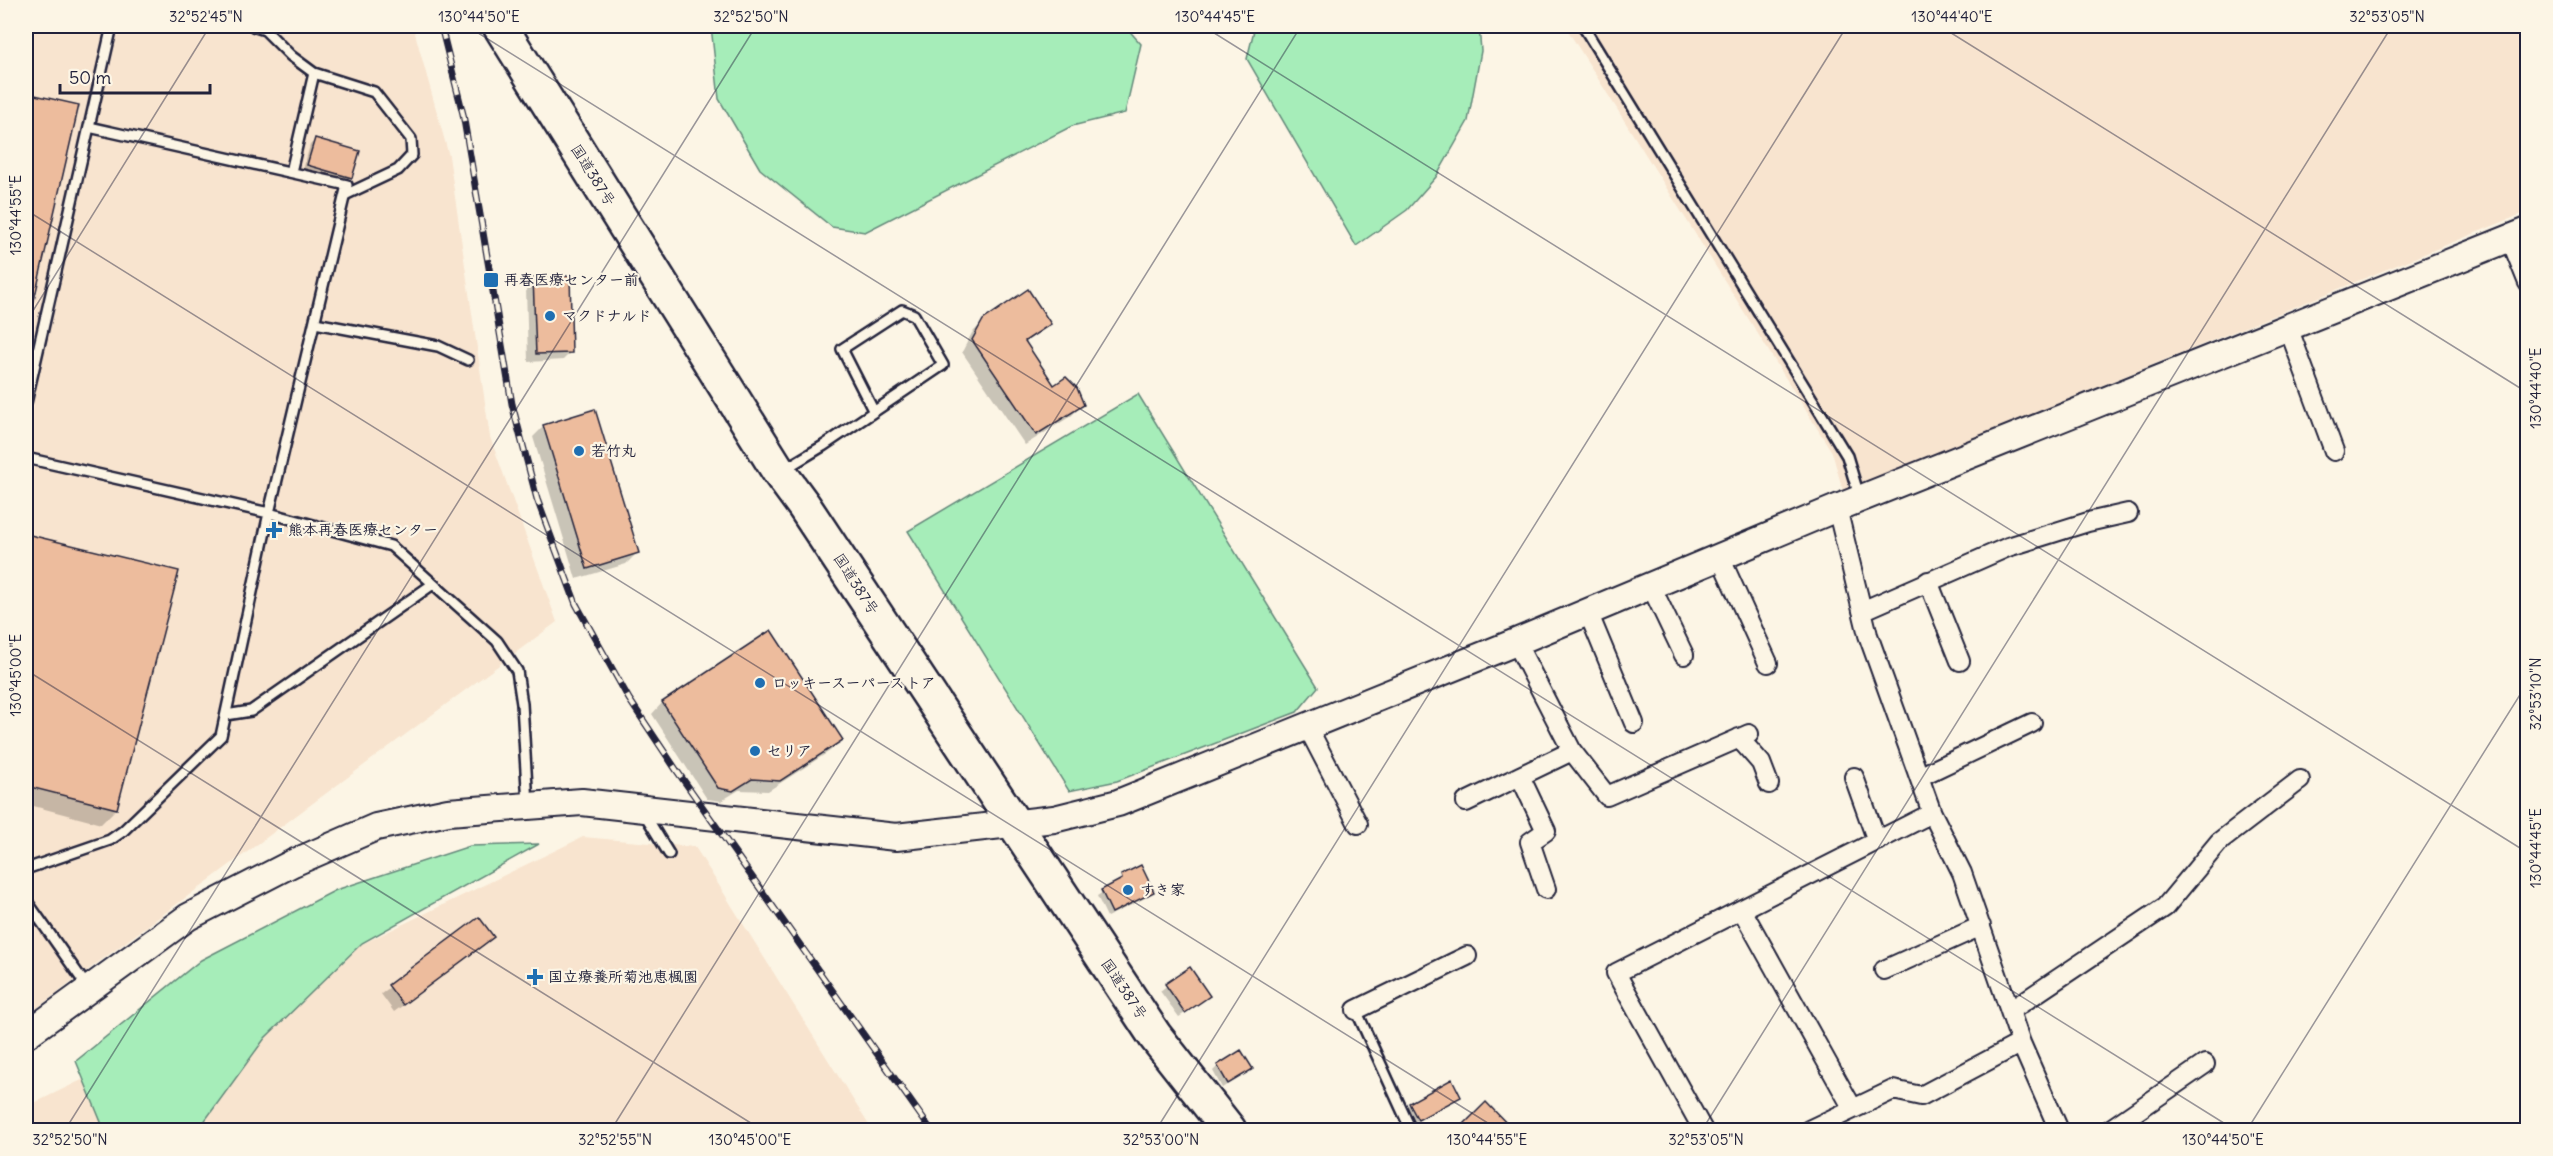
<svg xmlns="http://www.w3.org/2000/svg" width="2553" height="1156" font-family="Delius,'Klee One',sans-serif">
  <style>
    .built { fill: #f8e4cf }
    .green { fill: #a6edb9; stroke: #64887a; stroke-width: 1.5 }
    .shadow { fill: #0003 }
    .building { fill: #edbc9d; stroke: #22223b; stroke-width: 1.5 }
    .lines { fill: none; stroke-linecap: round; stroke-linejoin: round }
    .lane-casing { stroke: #22223b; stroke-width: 14 }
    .street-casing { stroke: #22223b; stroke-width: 22 }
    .secondary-casing { stroke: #22223b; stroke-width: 30 }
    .highway-casing { stroke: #22223b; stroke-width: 38 }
    .lane { stroke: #fcf5e5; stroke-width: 9 }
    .street { stroke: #fcf5e5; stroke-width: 18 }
    .secondary { stroke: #fcf5e5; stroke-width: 26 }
    .highway { stroke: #fcf5e5; stroke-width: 33 }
    .rail-casing { stroke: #22223b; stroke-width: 7 }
    .rail { stroke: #fcf5e5; stroke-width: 4.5; stroke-dasharray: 14; stroke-linecap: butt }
    .ticks { fill: none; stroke: #22223b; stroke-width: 1.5; stroke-opacity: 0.45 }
    .poi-dot { fill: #1f6fb2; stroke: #fcf5e5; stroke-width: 2 }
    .labels { text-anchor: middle; stroke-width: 4.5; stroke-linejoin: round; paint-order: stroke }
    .street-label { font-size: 15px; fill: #22223b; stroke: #fcf5e5 }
    .poi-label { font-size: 15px; font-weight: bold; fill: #22223b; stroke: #fcf5e5; text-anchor: start }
    .neatline { fill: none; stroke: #22223b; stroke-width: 2 }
    .ticks-label { font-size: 15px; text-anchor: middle; fill: #22223b }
  </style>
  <rect width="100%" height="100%" fill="#fcf5e5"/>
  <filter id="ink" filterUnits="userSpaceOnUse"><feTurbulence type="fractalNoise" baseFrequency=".0167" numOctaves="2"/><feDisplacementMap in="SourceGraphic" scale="12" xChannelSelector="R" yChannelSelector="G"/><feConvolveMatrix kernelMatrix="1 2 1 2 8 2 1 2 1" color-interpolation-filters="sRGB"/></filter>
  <g filter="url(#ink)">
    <path class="built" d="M26 26H413L449 156 490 437 557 622 26 1016Z
      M1565 26H2527V212L1843 491 1832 452Z
      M583 837 695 847 872 1130H26V1107Z"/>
    <path class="green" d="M711 26H1125L1141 44 1125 113 1072 126 865 232 832 227 760 169 719 99Z
      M1255 26H1479L1481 51 1468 121 1436 177 1407 210 1356 246 1247 59Z
      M1138 394 1318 687 1297 712 1117 781 1069 791 908 531Z
      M539 844 362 943 265 1038 198 1130H102L101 1122 76 1061 201 960 336 890 470 846Z"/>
    <path class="shadow" d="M26 94 78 106 33 298 26 306Z
      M315 140 350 177 345 183 303 170 310 145Z
      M534 279 571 352 563 360 528 362 526 287Z
      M984 321 1049 323 1025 343 1054 387 1082 405 1071 416 1025 445 962 352 972 333Z
      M544 426 637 553 626 564 576 579 533 437Z
      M26 535 177 572 116 809 101 824 26 804Z
      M662 703 841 740 830 751 768 791 739 790 721 801 707 799 652 714Z
      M1122 877 1152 892 1147 897 1107 917 1097 896 1117 883Z
      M479 919 484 945 394 1012 381 994Z
      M1189 969 1203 1001 1179 1017 1160 991Z
      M1218 1066 1251 1069 1222 1088 1213 1071Z
      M1459 1096 1413 1124 1405 1109 1410 1104Z"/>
    <path class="building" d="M26 93 79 105 32 309 26 308Z
      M315 138 360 151 352 178 307 165Z
      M570 276 572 353 536 354 533 278Z
      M1028 289 1051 324 1025 341 1054 385 1066 377 1077 388 1084 405 1036 435 972 340 983 320Z
      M595 409 639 553 587 569 543 425Z
      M26 534 179 571 117 809 26 786Z
      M771 630 843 740 780 781 752 779 733 791 718 788 662 702Z
      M1141 865 1154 892 1112 913 1101 890 1122 879 1121 875Z
      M479 917 494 937 403 1005 388 985Z
      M1190 967 1210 996 1185 1013 1165 984Z
      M1241 1050 1253 1069 1228 1084 1217 1065Z
      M1452 1079 1461 1097 1418 1120 1409 1103Z
      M1486 1102 1514 1131H1457Z"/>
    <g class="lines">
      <g class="lane-casing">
        <path id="lane" d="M253 26 265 30 291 56 314 73 374 92 411 139 412 155 398 170 345 195
          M1583 26 1847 456 1859 496
          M291 172 314 73
          M315 323 438 346 468 360
          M26 403 112 26
          M26 458 269 513 391 546 497 641 517 671 522 704 528 804
          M783 470 823 446 943 365 914 315 902 310 842 349 873 410
          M226 715 251 711 433 584
          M644 813 669 854
          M26 869 110 840 123 831 221 736 269 513 347 185 89 127
          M26 900 88 988
          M1356 1010 1411 1130"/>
      </g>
      <g class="street-casing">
        <path id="street" d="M2510 238 2528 283
          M2288 327 2334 451
          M1837 508 1868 635 1932 813 1962 873 2021 1043 2059 1130
          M1720 557 1768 663
          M1928 581 1960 661
          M1651 586 1684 655
          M1862 611 2008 547 2088 522 2128 513
          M1588 612 1634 723
          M1516 642 1572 751 1607 796 1749 734
          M1307 726 1358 824
          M1739 738 1761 763 1769 784
          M1520 776 1546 831 1530 842 1546 889
          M1854 777 1877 841
          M1919 777 2032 723
          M1466 802 1572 751
          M1742 910 1853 1109
          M1884 970 1981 926
          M1356 1010 1467 956
          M2010 1011 2165 907 2219 842 2300 780
          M1703 1130 1616 973 1932 813
          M1809 1130 1893 1090 1921 1096 2021 1043
          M2109 1130 2205 1064"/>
      </g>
      <g class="secondary-casing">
        <path id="secondary" d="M26 1035 188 917 293 863 376 827 448 812 582 802 896 837 1054 819 1118 803 1516 642 1837 508 2528 231"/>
      </g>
      <g class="highway-casing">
        <path id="highway" d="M500 26 779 472 804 506 1155 1036 1229 1130"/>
      </g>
      <use href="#lane" class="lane"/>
      <use href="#street" class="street"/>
      <use href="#secondary" class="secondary"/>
      <use href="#highway" class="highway"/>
      <g class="rail-casing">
        <path id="rail" d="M441 26 463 114 512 404 537 499 576 604 629 699 677 771 931 1130"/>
      </g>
      <use href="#rail" class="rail"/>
    </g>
  </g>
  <path class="ticks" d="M467 26 2235 1130M1203 26 2528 853M1940 26 2528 393M26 210 1499 1130M26 322 210 26M26 670 762 1130M65 1130 756 26M611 1130 1301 26M1156 1130 1847 26M1702 1130 2392 26M2247 1130 2528 682"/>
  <g class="poi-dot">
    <rect x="483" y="272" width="16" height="16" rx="3"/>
    <circle cx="550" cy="316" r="6"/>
    <circle cx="579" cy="451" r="6"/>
    <path d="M271 521h6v6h6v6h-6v6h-6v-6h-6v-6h6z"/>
    <circle cx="760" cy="683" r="6"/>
    <circle cx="755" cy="751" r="6"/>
    <circle cx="1128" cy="890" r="6"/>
    <path d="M532 968h6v6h6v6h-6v6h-6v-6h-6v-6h6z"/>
  </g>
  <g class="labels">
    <g class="street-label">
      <text transform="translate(593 175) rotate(58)" y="5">国道387号</text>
      <text transform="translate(856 584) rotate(57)" y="5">国道387号</text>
      <text transform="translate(1124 989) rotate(56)" y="5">国道387号</text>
    </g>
    <g class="poi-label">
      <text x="504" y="285">再春医療センター前</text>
      <text x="562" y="321">マクドナルド</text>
      <text x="591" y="456">若竹丸</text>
      <text x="288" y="535">熊本再春医療センター</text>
      <text x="772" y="688">ロッキースーパーストア</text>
      <text x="767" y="756">セリア</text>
      <text x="1140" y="895">すき家</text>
      <text x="548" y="982">国立療養所菊池恵楓園</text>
    </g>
  </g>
  <rect width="2553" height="1156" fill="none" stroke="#fcf5e5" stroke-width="66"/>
  <path d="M60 84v9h150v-9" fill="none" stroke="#22223b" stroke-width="3"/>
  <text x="69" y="84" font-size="18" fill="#22223b" stroke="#fcf5e5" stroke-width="4.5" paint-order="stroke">50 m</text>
  <rect x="33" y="33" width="2487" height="1090" class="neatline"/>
  <g class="ticks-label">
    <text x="206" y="22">32°52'45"N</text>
    <text x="479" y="22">130°44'50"E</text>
    <text x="751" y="22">32°52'50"N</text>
    <text x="1215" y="22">130°44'45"E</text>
    <text x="1952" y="22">130°44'40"E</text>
    <text x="2387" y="22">32°53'05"N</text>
    <text transform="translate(16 215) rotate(-90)" y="5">130°44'55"E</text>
    <text transform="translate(2536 388) rotate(-90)" y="5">130°44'40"E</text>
    <text transform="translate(16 675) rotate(-90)" y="5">130°45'00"E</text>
    <text transform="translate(2536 694) rotate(-90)" y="5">32°53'10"N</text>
    <text transform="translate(2536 848) rotate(-90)" y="5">130°44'45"E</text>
    <text x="70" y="1145">32°52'50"N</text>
    <text x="615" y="1145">32°52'55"N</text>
    <text x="750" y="1145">130°45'00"E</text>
    <text x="1161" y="1145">32°53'00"N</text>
    <text x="1487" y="1145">130°44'55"E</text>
    <text x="1706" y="1145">32°53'05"N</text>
    <text x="2223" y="1145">130°44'50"E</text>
  </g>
</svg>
